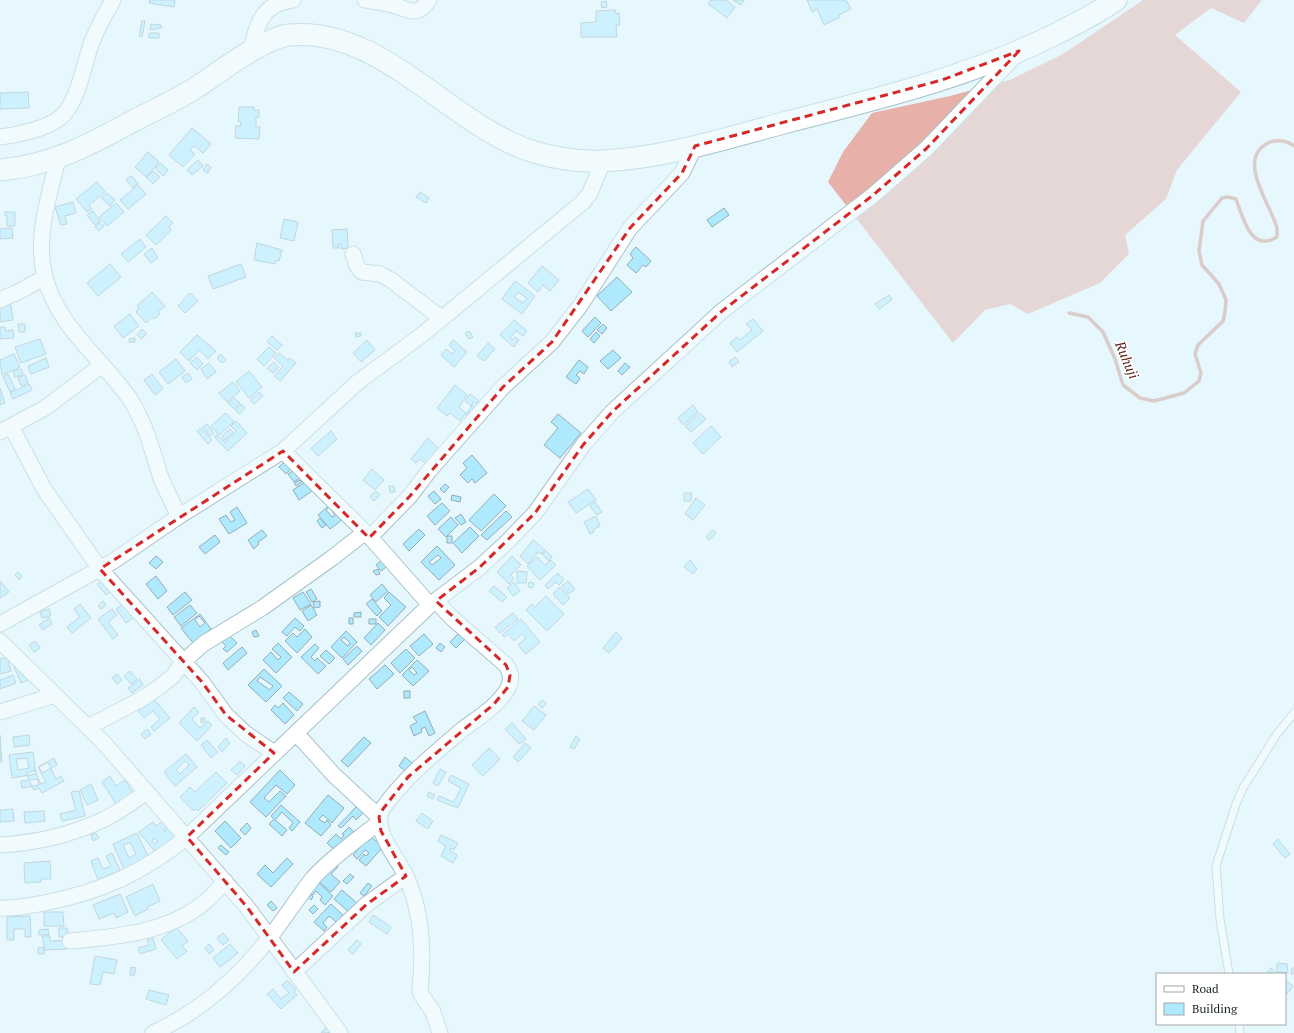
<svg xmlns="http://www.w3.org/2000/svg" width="1294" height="1033" font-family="'PT Serif',serif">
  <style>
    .forest { fill: #e7b0a8 }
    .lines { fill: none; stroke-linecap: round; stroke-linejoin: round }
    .stream { stroke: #cd988f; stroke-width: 3.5 }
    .building { fill: #afe9fe; stroke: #93adb7; fill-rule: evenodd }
    .lane-casing { stroke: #a7c2cb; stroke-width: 9 }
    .street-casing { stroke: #a7c2cb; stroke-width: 17 }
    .secondary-casing { stroke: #a7c2cb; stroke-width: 23 }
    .lane { stroke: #fff; stroke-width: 7 }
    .street { stroke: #fff; stroke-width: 15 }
    .secondary { stroke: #fff; stroke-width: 21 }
    .marked { fill: none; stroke: #d62828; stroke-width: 3; stroke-dasharray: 8 5; stroke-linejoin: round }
    .labels { text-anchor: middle; stroke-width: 3.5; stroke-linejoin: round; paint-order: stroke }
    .water-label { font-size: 14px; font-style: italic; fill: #5f1e18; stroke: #fff }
  </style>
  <rect width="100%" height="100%" fill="#e6f7fd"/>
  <path class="forest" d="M1143 0H1262L1244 23 1211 8 1175 35 1241 92 1177 170 1166 199 1125 235 1129 254 1100 283 1028 314 1010 304 985 310 953 343 828 182 843 152 872 113 950 96 1010 80 1063 54Z"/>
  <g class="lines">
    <path class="stream" d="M1069 313 1088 317 1103 332 1115 359 1123 385 1140 398 1154 401 1184 393 1199 381 1201 373 1195 354 1198 345 1223 321 1225 312 1226 300 1219 284 1202 265 1199 251 1203 221 1222 198 1228 197 1236 199C1243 218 1251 253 1277 237 1277 233 1278 229 1276 225 1270 205 1242 166 1261 148 1266 144 1269 141 1274 141 1281 140 1289 142 1294 146"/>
  </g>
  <path class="building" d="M150 0H175L174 7 149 3Z
    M711 0H726L735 7 727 18 708 4Z
    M733 0H744L741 5Z
    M807 0H846L851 9 839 15 840 17 824 25 817 9 812 12Z
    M606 1 607 7 602 8 601 2Z
    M615 10 616 14 619 13 620 25H616L617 37H581V23L596 22V11Z
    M142 21H145L142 37 139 36Z
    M151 24 161 25V28L150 30Z
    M149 33H159V38H149Z
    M28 92 29 108 0 109V93Z
    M239 107H254V110H259V117H256V127H260L259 139 235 138 236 126H240L241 122 238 121Z
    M192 128 211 144 203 153 194 146 190 150 195 154 183 167 169 155Z
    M148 152 159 162 146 177 135 167Z
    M198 160 203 166 192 175 187 170Z
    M161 163 168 170 163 176 155 168Z
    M207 164 211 167 208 173 203 170Z
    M153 171 160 177 153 184 146 177Z
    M131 176 138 183 133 188 126 180Z
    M97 182 105 192 89 205 92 209 87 212 76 199Z
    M138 185 146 194 128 209 120 200Z
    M420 192 429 198 426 203 416 197Z
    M107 193 115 200 110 206 101 198Z
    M73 202 76 213 65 216 67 224 61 225 55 207Z
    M116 203 124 212 107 226 99 217Z
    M724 208 729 215 712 227 707 220Z
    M93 211 100 221 95 225 87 215Z
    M5 212H15V226H7V216H5Z
    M166 216 173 223 169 227 171 230 156 245 146 235Z
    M284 219 298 222 294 241 280 238Z
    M100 222 104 226 99 231 95 227Z
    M12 228 13 238 0 239V229Z
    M347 229 348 248 341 249V244H338L339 248H333L332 230Z
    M140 239 146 247 128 262 121 254Z
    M257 243 282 250 279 261 276 260 275 264 254 260Z
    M636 247 651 261 646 267 643 265 636 273 627 265 633 258 630 254Z
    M152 248 158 258 151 263 144 254Z
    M110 264 121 277 98 296 87 283Z
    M241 264 246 277 213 289 208 276Z
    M542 266 559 280 550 291 543 285 538 292 528 283Z
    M617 277 632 292 611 311 597 296Z
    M515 281 535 296 522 314 502 299ZM518 292 527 298 523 303 514 297Z
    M152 292 165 306 158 312 160 314 154 319 152 317 146 323 136 312 139 308 137 306Z
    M190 293 198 301 185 313 178 306Z
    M889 295 892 300 879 309 875 304Z
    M11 305 13 320 0 322V307Z
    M130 314 139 326 123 338 114 326Z
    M595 317 601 323 588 337 582 331Z
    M753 319 763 331 737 352 730 343 737 337 740 340 752 330 746 324Z
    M514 320 527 331 523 336 516 331 510 338 512 340 515 337 519 340 514 347 500 335Z
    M18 324H25V332H19Z
    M603 324 607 328 602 334 597 330Z
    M0 327H5L6 331 13 330 14 338 0 339Z
    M142 329 147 334 141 339 137 334Z
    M469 331 473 337 469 339 465 333Z
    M596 332 600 336 594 343 590 339Z
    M355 333H361V336L356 337Z
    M197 335 216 351 208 359 199 350 189 361 180 352Z
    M272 336 282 345 277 350 267 342Z
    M135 338V342H129V339Z
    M40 339 46 354 21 363 15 347Z
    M367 340 375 350 361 362 353 353Z
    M453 340 467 352 454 367 441 355 446 349 452 354 455 351 449 345Z
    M488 343 495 349 484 361 477 356Z
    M269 347 276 353 264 366 257 359Z
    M613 350 621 358 608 369 600 361Z
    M279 353 288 360 290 358 296 363 280 381 274 376 283 366 274 358Z
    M14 354 20 367 2 375 0 360Z
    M221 354 226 360 222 363 217 358Z
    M197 357 203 364 197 370 190 363Z
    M735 357 739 362 732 367 729 362Z
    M46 358 49 367 31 374 28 366Z
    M176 359 185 371 168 384 159 372Z
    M579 360 588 367 584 374 580 371 576 375 580 378 576 384 566 377Z
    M274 362 279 367 273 373 267 368Z
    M209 363 216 372 207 379 201 369Z
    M625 363 630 367 622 375 618 371Z
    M21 369 23 374 15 377 13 371Z
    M249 371 262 387 249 398 236 382Z
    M188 373 192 379 186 383 182 377Z
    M8 374 15 389 10 392 3 377Z
    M152 374 163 389 155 395 144 380Z
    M25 375 28 383 21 386 18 377Z
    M233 382 240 391 227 402 219 393Z
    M29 384 32 390 13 399 10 393Z
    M455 385 467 395 459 407 466 413 460 421 450 413 447 416 437 408Z
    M0 388 5 403 0 405Z
    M259 392 263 396 254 404 250 400Z
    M470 394 479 401 477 405 473 402 471 406 465 401Z
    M234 398 240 403 234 409 228 403Z
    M241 404 245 408 239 414 235 410Z
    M472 405 476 408 470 418 466 415Z
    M693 405 698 412 683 425 678 418Z
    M226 413 234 422 219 435 211 426Z
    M700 413 706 419 691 432 685 426Z
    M558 414 581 433 560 458 544 445 558 428 551 422Z
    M236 421 247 433 228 451 214 437 217 435 225 442 236 431 231 426Z
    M207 424 214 433 210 436 203 427Z
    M711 426 721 437 703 454 693 443Z
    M201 428 212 440 208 444 197 431Z
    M230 429 233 432 225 440 222 436Z
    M331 431 337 439 318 456 311 448Z
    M428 438 440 450 428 465 420 459 416 463 411 459Z
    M293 453 300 460 286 474 279 467Z
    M472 455 487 473 475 483 472 479 468 483 460 475 467 468 463 463Z
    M304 463 310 471 294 482 288 474Z
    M372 469 384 480 375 490 363 480Z
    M316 475 322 484 299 500 293 490Z
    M300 480 302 482 296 486 294 483Z
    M445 484 449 487 444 493 440 489Z
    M389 486H394L395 492H390Z
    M588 489 596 500 576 513 568 502Z
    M376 491 380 495 374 501 370 496Z
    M434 491 441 499 435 504 428 496Z
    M684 493H692L691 501H684Z
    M494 494 506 506 481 531 469 520Z
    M452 495 461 497 460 502 451 500Z
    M696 498 705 505 693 520 685 514Z
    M334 501 347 516 330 529 318 515ZM329 507 335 515 332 517 326 510Z
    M595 502 602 512 597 515 590 506Z
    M442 503 450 511 435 525 427 516Z
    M237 507 247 523 229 534 219 519 226 515 231 522 235 520 230 512Z
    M506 511 512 517 487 540 481 535Z
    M461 514 466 522 461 525 455 518Z
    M596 516 600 526 593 530 594 532 590 534 584 522Z
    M451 517 458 525 446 537 438 529Z
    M320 518 326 525 322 528 317 521Z
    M470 527 479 536 462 553 453 543Z
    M419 529 425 535 409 551 403 544Z
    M262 530 267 536 258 542 259 544 254 549 248 540Z
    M713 530 716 533 709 540 706 537Z
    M215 535 220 542 205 554 199 547Z
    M447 536H452V543H447Z
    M533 540 545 550 541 554 538 552 528 564 520 556Z
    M437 546 455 565 439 580 421 562ZM438 555 441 558 432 565 429 562Z
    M546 551 552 557 549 561 542 554Z
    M156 556 163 562 156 569 149 563Z
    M512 556 521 565 511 575 514 579 509 584 497 572Z
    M537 557 545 565 551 560 556 565 540 580 527 566Z
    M383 559 394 561 381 571 376 565Z
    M690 560 697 569 693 574 684 567Z
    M378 569 380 574 376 575 373 571Z
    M517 571 527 572 526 583H517Z
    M18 572 22 576 19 580 15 575Z
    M558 573 564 580 559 585 556 582 548 589 545 585Z
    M107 576 116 587 106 595 97 584Z
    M156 576 167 591 158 599 146 584Z
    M0 581 9 592 0 598Z
    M568 581 575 589 569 594 562 586Z
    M514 582 520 591 513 596 507 588Z
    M528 585a3 3 0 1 1 6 0a3 3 0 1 1-6 0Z
    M382 584 388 591 376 602 370 595Z
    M494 586 507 597 502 602 489 591Z
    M560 587 570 598 563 605 553 594Z
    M311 589 317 599 312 602 306 592Z
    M185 592 192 600 173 615 167 607Z
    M303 592 311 604 300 610 293 598Z
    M389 592 406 607 388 626 379 617 391 605 384 598Z
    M546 596 564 614 547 631 526 610 532 604 535 607Z
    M372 599 382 611 377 616 366 604Z
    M103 601 106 605 101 609 98 606Z
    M320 601V607L314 608 313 602Z
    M80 604 91 618 72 633 67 627 80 617 74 609Z
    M123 604 134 617 126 623 116 609Z
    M190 605 197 613 181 626 174 617Z
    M311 605 317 615 308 621 302 611Z
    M49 609 51 616 42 618 40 612Z
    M112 609 117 615 108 622 118 635 113 639 98 619Z
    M361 612V617H354V613Z
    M513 613 518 619 500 633 495 627Z
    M200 614 211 629 193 643 181 628ZM199 616 205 623 200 627 195 620Z
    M49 618 52 624 43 630 39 625Z
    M295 618 304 626 300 631 295 627 287 636 282 632Z
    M349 618H353V624H349Z
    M369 619H376V624H369Z
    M521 619 540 642 526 654 518 645 526 638 522 634 514 641 508 634 504 637 502 635Z
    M378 623 385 630 371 645 364 638Z
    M305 629 312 637 297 653 285 641 293 633 297 637Z
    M256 630 259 636 254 637 252 632Z
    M462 630 468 636 456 648 450 642Z
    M346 631 357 642 342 658 331 647ZM344 637 350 643 348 646 341 640Z
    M226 632 237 643 227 652 223 649 226 646 219 639Z
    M616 632 622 638 609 653 603 648Z
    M424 634 433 644 419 656 410 646Z
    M35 641 40 648 34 652 29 645Z
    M278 643 292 657 276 673 263 660 271 652 278 660 281 657 272 649Z
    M440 643 445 647 441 652 436 648Z
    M315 644 319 648 311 657 315 661 317 658 326 666 318 674 301 657Z
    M357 646 362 651 348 665 343 659Z
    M242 647 247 653 228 670 223 663Z
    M406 649 415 658 400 673 391 663Z
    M326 650 335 658 329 664 320 656Z
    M16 655 28 680 21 683 10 658Z
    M7 657 11 671 0 674V659Z
    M417 660 429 671 413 686 402 675ZM412 667 417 673 414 675 409 670Z
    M385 665 394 674 377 689 369 679Z
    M264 669 282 686 266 702 248 685ZM260 677 273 686 270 690 257 681Z
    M130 671 137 679 131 684 124 676Z
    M117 674 122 680 117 684 112 678Z
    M13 675 16 683 0 689V680Z
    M140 679 143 685 132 693 128 688Z
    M404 691H410V698H404Z
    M289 692 303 704 297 711 283 698Z
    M154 699 170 718 154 731 151 727 160 719 153 711 144 718 138 711Z
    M543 700 546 704 542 708 538 704Z
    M283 703 294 715 285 724 271 710 275 705 278 708Z
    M534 706 546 715 534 730 522 721Z
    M194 707 199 712 192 719 200 728 208 721 212 725 197 741 179 723Z
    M425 711 435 733 429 736 425 727 421 729 422 732 414 736 410 726 417 722 413 717Z
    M201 718H205V722L201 723Z
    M512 723 526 739 519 744 505 729Z
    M147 729 151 734 145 739 141 734Z
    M0 735 2 762H0Z
    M29 735 30 745 14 747 13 737Z
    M576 736 580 739 574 749 570 747Z
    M364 737 371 743 348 767 341 761Z
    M226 738 230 743 222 752 218 747Z
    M207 740 218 752 211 758 201 745Z
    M525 743 531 748 518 762 513 757Z
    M489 748 500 759 483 776 472 765Z
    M33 752 36 774 12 778 9 755ZM27 758 29 768 18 770 16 759Z
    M186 754 197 767 175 786 164 772ZM185 761 189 765 180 774 176 770Z
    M405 757 412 763 405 771 399 766Z
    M54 758 57 765 42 773 39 767Z
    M240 761 245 766 237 775 231 770Z
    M48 762 56 779 61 776 64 781 42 793 39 788 34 790 26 774 34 770 41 784 46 782 38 767Z
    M440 769 446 772 438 786 433 783Z
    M280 770 295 785 287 794 276 785 264 798 269 802 280 791 286 796 266 817 250 802Z
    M216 772 227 783 198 811 196 809 194 811 180 797 190 787 195 792Z
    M451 775 469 784 458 808 437 800 439 796 454 802 461 788 448 781Z
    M110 776 116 786 125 780 133 793 116 804 102 782Z
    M38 779 39 785 22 788 21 781Z
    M91 784 98 800 87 805 80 790Z
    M79 791 85 816 62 821 60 814 76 810 71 792Z
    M429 792 435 795 433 799 427 796Z
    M328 795 344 808 332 823 323 815 319 819 325 823 327 820 331 825 321 836 305 823Z
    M281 805 300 822 292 831 289 828 293 823 282 812 275 820 287 830 282 836 269 824 274 819 271 816Z
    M357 806 364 812 356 820 353 816 341 828 338 826Z
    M13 809 14 821 0 822V810Z
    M44 811 45 821 25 823 24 812Z
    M422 813 433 821 428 829 416 821Z
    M163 821 167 827 163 830 165 831 172 826 179 836 156 853 139 832 153 822 156 826ZM154 838 158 842 155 844 152 841Z
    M225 821 241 838 231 848 215 831Z
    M247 823 251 828 245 835 240 830Z
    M349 827 356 834 338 853 327 843 336 834 341 839 344 835 342 834Z
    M96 833 99 838 93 841 91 835Z
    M137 833 149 858 124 869 113 844ZM130 842 136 854 129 858 123 845Z
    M441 835 458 843 454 850 451 848 450 851 457 855 453 863 441 856 446 846 438 841Z
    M370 836 383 847 366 866 359 860 364 854 366 856 369 853 365 850 357 859 353 855Z
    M1278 839 1290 854 1285 858 1273 844Z
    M221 845 229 852 226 855 218 848Z
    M112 853 120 870 98 880 91 861 98 858 103 869 111 866 106 856Z
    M287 858 293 864 271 887 257 874 265 865 273 873Z
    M50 861 51 879H41V882L25 883 24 863Z
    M334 864 338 867 331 874 340 882 331 892 318 881Z
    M350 874 354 877 347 884 343 881Z
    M317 881 333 896 325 905 320 900 322 897 316 891 313 895 308 890Z
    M368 883 372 886 364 896 360 893Z
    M153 884 160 901 147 907 148 909 135 916 126 897Z
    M342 890 358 904 350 913 334 899Z
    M310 893 313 897 311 900 307 896Z
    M120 894 128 912 116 918 114 913 99 919 93 905Z
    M271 901 277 908 273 911 267 905Z
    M331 904 347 919 341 926 329 916 323 923 327 927 324 931 314 922Z
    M314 905 318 909 313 914 309 910Z
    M44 912H63L64 926H44Z
    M373 915 391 927 387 934 369 922Z
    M30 916 31 937H25V929H14V940H7V917Z
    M176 927 188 941 182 946 187 951 177 959 161 940Z
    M59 928H67L68 937H59Z
    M48 929 49 935H39V930Z
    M223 933 229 940 223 945 217 938Z
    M42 936H50V941L67 940V949L45 950Z
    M153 938 156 949 140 954 138 948 149 945 147 940Z
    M357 940 361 944 353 954 348 950Z
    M209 944 214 950 209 954 205 948Z
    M230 944 238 953 220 967 213 958Z
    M44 947V954H38V948Z
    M95 956 117 960 114 974 103 972 100 985 90 984Z
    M1277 963 1287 964 1288 973 1277 972Z
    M131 967 136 968 134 976 130 975Z
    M1271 968 1278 974H1266Z
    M1292 968H1294V974H1291Z
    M287 980 296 990 294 992 297 995 281 1009 267 994 273 989 281 999 289 993 282 985Z
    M1285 980 1293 986 1287 994 1285 992Z
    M149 990 169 995 166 1005 146 999Z
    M328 1025 332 1029 328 1033H321Z"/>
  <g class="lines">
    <g class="lane-casing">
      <path id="lane" d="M1229 974 1220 919 1216 866 1236 804 1243 788 1277 734 1294 713
        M1239 1024 1240 1033"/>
    </g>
    <g class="street-casing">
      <path id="street" d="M365 0C375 1 384 3 393 5 410 10 417 18 429 0
        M250 52C258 24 260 4 293 0
        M0 137C17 135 47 129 61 117 78 102 84 65 91 44 97 29 105 14 113 0
        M58 159C49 196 36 234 44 273 55 325 101 357 130 399 146 424 152 450 161 478 166 491 174 503 178 517
        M353 254 357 266 362 272 380 274 391 280 441 318
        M0 300 22 290 45 277
        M11 426 44 489 100 569 202 682 226 715 245 733 274 753
        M0 432 45 408 102 365
        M283 451 370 537 430 605
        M370 537 410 496 429 471 503 387 552 342 580 306 630 228 682 173 695 146
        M436 601 452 618 506 665C511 672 512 680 508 688 499 705 478 718 463 729 435 753 405 777 383 808 370 827 397 857 406 876 422 911 424 951 420 989L421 994 433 1012 440 1033
        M0 624 112 562 178 517 283 451 358 382 423 334 583 202 590 193 603 161
        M0 641 103 742 247 907 340 1033
        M0 712 55 695
        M88 727 140 700 158 688 173 676 183 662 203 644 262 608 332 558 364 533
        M296 733 334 775 379 817
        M0 845C36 843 73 834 105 819 119 812 133 801 147 792
        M0 908C16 909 33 905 49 902 103 891 144 872 187 837L430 605 480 567 507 542 535 513 583 445 612 412 722 311 872 196 926 149 1016 55
        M70 941C116 937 169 933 206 901 213 896 219 888 225 881
        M294 972 367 904 406 876
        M153 1033C199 1012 239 977 270 937 285 918 298 897 313 878 332 857 356 841 378 823"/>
    </g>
    <g class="secondary-casing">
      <path id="secondary" d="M0 170C51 166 91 144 135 120 155 110 176 100 194 89 217 74 263 38 289 35 381 26 449 124 531 151 553 158 580 162 603 161 666 158 727 138 787 122 877 99 968 77 1052 36 1074 25 1096 14 1116 0"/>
    </g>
    <use href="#lane" class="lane"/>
    <use href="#street" class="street"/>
    <use href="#secondary" class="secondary"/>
  </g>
  <path d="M0 0H1294V1033H0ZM1019 51 926 149 872 196 722 311 612 412 583 445 535 513 480 567 436 601 506 665 510 675 508 687 494 704 408 777 383 809 379 817 381 831 406 876 367 904 294 972 247 907 187 837 274 753 226 715 202 682 100 569 283 451 369 538 410 496 503 387 552 342 630 228 682 173 695 146 942 80Z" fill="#e6f7fd" fill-opacity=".55" fill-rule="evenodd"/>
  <path class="marked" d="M1019 51 926 149 872 196 722 311 612 412 583 445 535 513 480 567 436 601 506 665 510 675 508 687 494 704 408 777 383 809 379 817 381 831 406 876 367 904 294 972 247 907 187 837 274 753 226 715 202 682 100 569 283 451 369 538 410 496 503 387 552 342 630 228 682 173 695 146 942 80Z"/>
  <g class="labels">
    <g class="water-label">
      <text transform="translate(1127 360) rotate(67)" y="5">Ruhuji</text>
    </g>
  </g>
  <rect x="1156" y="973" width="130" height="52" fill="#ffffff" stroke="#a3a7a8"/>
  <rect x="1164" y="986" width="20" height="6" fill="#ffffff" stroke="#a3a7a8"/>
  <text x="1192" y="993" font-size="12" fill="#192326">Road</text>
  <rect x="1164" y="1003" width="20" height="12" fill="#afe9fe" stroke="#a3a7a8"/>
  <text x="1192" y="1013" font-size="12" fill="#192326">Building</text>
</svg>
